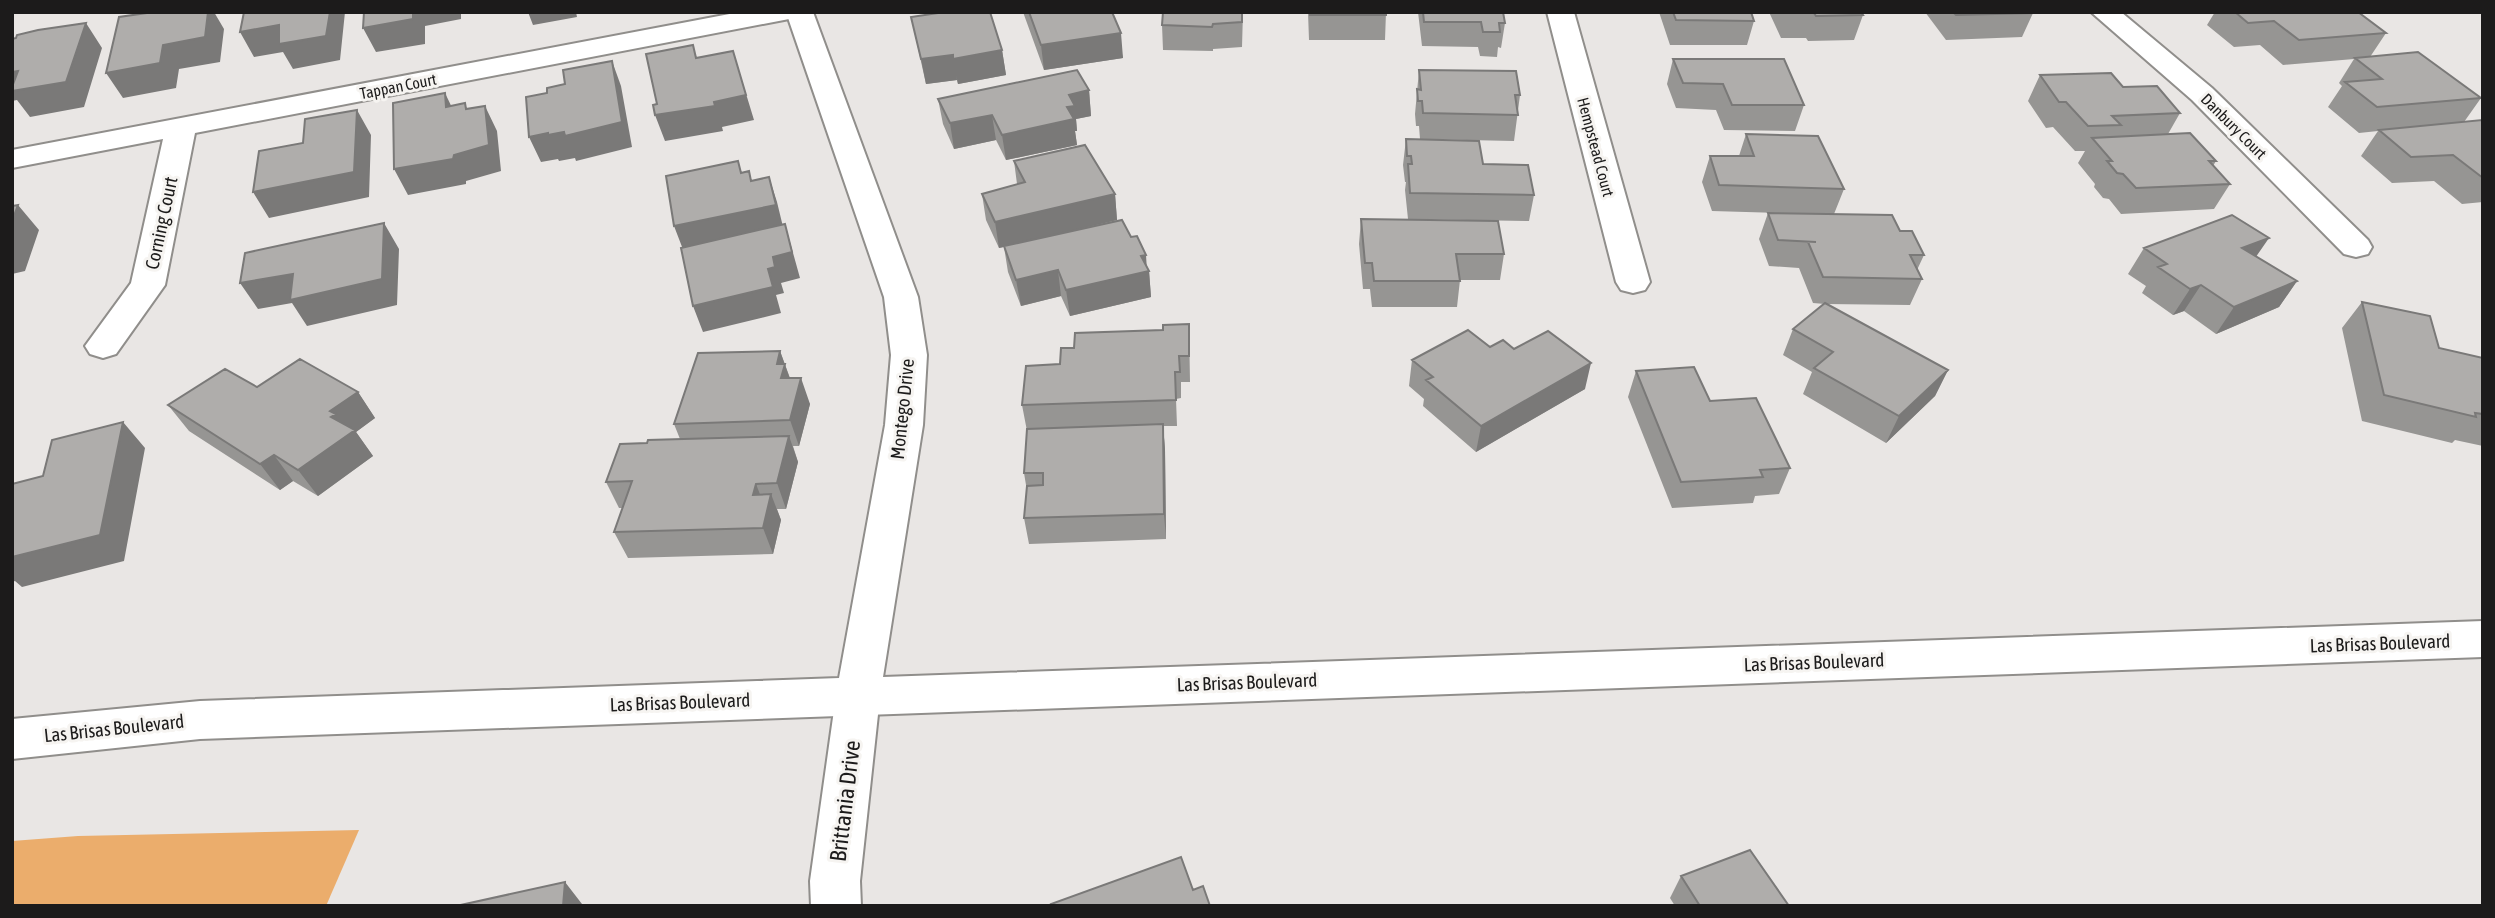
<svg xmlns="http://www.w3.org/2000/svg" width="2495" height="918" font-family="'Asap Condensed',sans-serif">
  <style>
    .green { fill: #ebad6c }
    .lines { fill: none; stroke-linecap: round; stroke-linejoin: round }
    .minor-casing { stroke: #908e8b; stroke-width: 4 }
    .tertiary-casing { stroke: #908e8b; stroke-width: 4 }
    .minor { fill: #fff; fill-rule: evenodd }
    .tertiary { fill: #fff; fill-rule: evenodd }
    .wall { fill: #969593 }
    .shaded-wall { fill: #7a7978 }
    .building { fill: #afadab; stroke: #7a7978; stroke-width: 2 }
    .labels { text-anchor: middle; stroke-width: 6; stroke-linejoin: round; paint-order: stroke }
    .far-street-label { font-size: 16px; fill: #1c1b1b; stroke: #f6f4f1 }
    .street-label { font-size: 19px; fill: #1c1b1b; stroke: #f6f4f1 }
    .near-street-label { font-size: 23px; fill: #1c1b1b; stroke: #f6f4f1 }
  </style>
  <rect width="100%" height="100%" fill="#e9e6e4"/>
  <path class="green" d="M359 830 326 906H12V841L78 836Z"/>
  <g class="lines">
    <g class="minor-casing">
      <path id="minor" d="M740 12H797L794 18 784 20 195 133 165 285 116 354 103 358 90 354 85 346 131 283 163 139 12 168V150Z
        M1547 12H1574L1650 282 1645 290 1633 293 1621 290 1616 282Z
        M2091 12H2121L2212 88 2368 240 2372 247 2368 254 2356 257 2344 254 2192 100Z
        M858 677 874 683 880 696 860 881 861 906H811L810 881 836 696 842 683Z"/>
    </g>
    <g class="tertiary-casing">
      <path id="tertiary" d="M786 12H813L918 297 927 355 923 425 883 677 2483 621V657L200 739 12 759V719L200 701 839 678 885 425 891 355 884 297Z"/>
    </g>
    <use href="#minor" class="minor"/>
    <use href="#tertiary" class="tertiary"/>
  </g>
  <path class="wall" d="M1023 12H1112L1123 58 1044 70Z
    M1243 12 1242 47 1213 49V51L1163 50 1162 25Z
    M1308 12H1386L1385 40H1309Z
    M1418 12H1503L1505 23 1501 48 1498 47 1497 57 1480 56 1478 47 1422 46Z
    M1659 12H1751L1754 21 1747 45H1670Z
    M1769 12H1861L1863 15 1854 40 1808 41 1806 38H1781Z
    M1925 12H2033V13L2022 37 1946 40Z
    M2215 12H2358L2386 33 2370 57 2481 98 2464 122 2483 120V202L2462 204 2434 181 2392 183 2361 156 2378 131 2359 133 2328 107 2342 86 2339 83 2354 59 2283 65 2260 45 2234 47 2207 25Z
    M911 17 1002 50 1006 75 958 84 957 80 926 84Z
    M1673 59 1804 105 1795 131 1724 130 1716 110 1676 108 1667 84Z
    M1419 70 1520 95 1514 141 1420 139 1419 126H1416L1415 114Z
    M2040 75 2123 87 2180 113 2168 134 2216 161 2213 166 2230 184 2214 209 2121 214 2109 199 2103 198 2094 187 2095 184 2078 163 2085 151H2075L2053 127 2046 128 2028 101Z
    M1089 90 1091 116 1076 119 1077 131H1075L1077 145 1006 160 996 140 954 149 943 124 938 99Z
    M1746 134 1844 189 1834 214 1900 231 1924 255 1917 270 1922 279 1910 305 1826 304 1948 370 1935 396 1886 443 1803 394 1812 372 1783 355 1793 329 1825 304 1813 303 1799 268 1769 266 1759 239 1768 213 1809 214 1712 211 1702 182 1710 156H1739Z
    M1406 139 1483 164 1534 195 1529 221 1408 219 1405 190 1406 182H1405L1403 165Z
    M1014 161 1115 194 1117 220 1069 232 1147 266 1149 271 1151 297 1070 316 1061 296 1021 306 1008 272 1004 247 999 248 986 220 982 194 1017 184Z
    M1361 219 1504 254 1500 280H1460L1457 307H1372L1370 289H1363L1359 244Z
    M2144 248 2256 256 2297 281 2279 307 2216 334 2184 311 2173 315 2142 293 2146 286 2128 274Z
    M2362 302 2439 348 2483 358V446L2455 440 2452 443 2362 421 2342 328Z
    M1189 324 1190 382H1181V398L1176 399 1177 426H1163L1165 450 1166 539 1029 544 1024 518 1027 491 1024 473 1027 431 1022 405 1074 348Z
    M1490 347 1514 349 1585 389 1476 452 1423 406 1424 399 1409 386 1412 360Z
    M780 351 790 378 810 404 799 446H793L798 462 786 509H777L781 520 773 554 628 558 614 532 623 508H619L606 482 647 443 680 439 674 424Z
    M1636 371 1710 401 1790 468 1779 494 1755 496 1753 503 1672 508 1628 397Z
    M257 387 358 392 375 418 356 432 373 456 318 496 293 481 280 490 189 431 168 405Z
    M1681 876 1789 906H1675L1670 898Z"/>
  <path class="shaded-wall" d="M208 12H214L224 29 220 62 179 69 176 88 123 98 106 73 163 45Z
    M330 12H345L340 60 293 69 283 52 254 57 240 32Z
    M413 12H461V19L425 26V44L376 52 363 28Z
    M528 12H576L577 17 533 25Z
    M86 23 102 48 84 107 30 117 17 100 12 101V72Z
    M1121 33 1123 58 1044 70 1041 45Z
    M1002 50 1006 75 958 84 953 59Z
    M733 51 754 120 722 127 723 131 665 141 655 115 714 102Z
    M953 55 957 80 926 84 921 59Z
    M612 61 621 86 632 147 576 161 575 158 559 161 558 159 541 162 529 137 548 133Z
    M1089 90 1091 116 1076 119 1077 131H1075L1077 145 1006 160 1002 135 1067 107 1069 95Z
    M445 93 457 118 446 107Z
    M485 106 497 131 501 171 466 181V184L408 195 394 169 454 155Z
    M357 110 371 135 369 197 269 218 253 192Z
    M992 115 996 140 954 149 950 123Z
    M769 177 777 202 784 231 684 252 674 226Z
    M1115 194 1117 220 999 248 995 222Z
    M18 205 39 230 25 271 12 274V221Z
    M384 223 399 249 397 305 307 326 292 303 258 309 240 283Z
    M785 224 800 278 781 283 784 293 776 295 781 313 703 332 693 306 768 269Z
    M2269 238 2251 264 2242 248Z
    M1146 255 1147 271H1149L1151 297 1070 316 1066 290 1141 256Z
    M1058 270 1061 296 1021 306 1016 280Z
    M2297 281 2279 307 2216 334 2234 307Z
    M2201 285 2184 311 2173 315 2190 289Z
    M780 351 794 390 790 404 777 364Z
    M1591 363 1585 389 1476 452 1481 426Z
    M1948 370 1935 396 1886 443 1899 416Z
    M801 378 810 404 799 446 790 420Z
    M358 392 375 418 356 432 373 456 318 496 298 470 331 417 330 411Z
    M123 422 145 448 124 561 22 587 15 581 12 582V557Z
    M1163 424 1165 450 1166 539 1164 514Z
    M789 436 798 462 786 509 777 483Z
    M274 455 293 481 280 490 260 464Z
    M756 484 766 510 753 495Z
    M771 494 781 520 773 554 763 528Z
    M565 882 582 904V906H563Z"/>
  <path class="building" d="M154 12H208L205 37 163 45 160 63 106 73 119 17Z
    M244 12H330L326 36 279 44V25L240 32Z
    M364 12H413V19L363 28Z
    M945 12H990L1002 50 953 59V55L921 59 911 17Z
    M1029 12H1112L1121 33 1041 45Z
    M1163 12H1242V22L1213 24 1212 27 1162 25Z
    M1310 12H1386V15H1310Z
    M1423 12H1503L1505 23H1499L1500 32H1483L1481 22H1424Z
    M1673 12H1751L1754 21 1676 20Z
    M1788 12H1861L1863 15 1816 16 1814 13H1789Z
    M1953 12H2033V13L1956 15Z
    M2235 12H2358L2386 33 2299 40 2274 21 2248 23Z
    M86 23 66 82 12 91V87L18 71 12 72V39L16 38 17 35 38 30Z
    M693 45 696 58 733 51 746 95 714 102 715 106 655 115 653 105 657 104 646 54Z
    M2418 52 2481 98 2377 107 2345 82 2382 79 2355 58Z
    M1673 59H1784L1804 105H1732L1723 84 1683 83Z
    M612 61 622 122 565 136 564 132 548 135V133L529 137 526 97 547 93V88L565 84 563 70Z
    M1077 70 1089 90 1069 95 1075 106 1067 107 1074 119 1002 135 992 115 950 123 938 99Z
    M1419 70 1516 71 1520 95H1515L1518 115 1423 113 1422 101H1418L1417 89 1421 90Z
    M2111 73 2123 87 2157 86 2180 113 2112 116 2121 125 2088 126 2066 102H2059L2040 75Z
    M445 93 446 107 465 103 466 109 485 106 489 145 454 155 453 159 394 169 393 103Z
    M357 110 354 172 253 192 259 151 303 143 305 119Z
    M2482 120 2483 178 2453 155 2411 157 2379 130Z
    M2190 133 2216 161H2209L2230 184 2136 188 2123 174 2117 173 2107 161H2112L2092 138Z
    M1746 134 1818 136 1844 189 1719 185 1710 156H1754Z
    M1406 139 1479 141 1483 164 1528 165 1534 195 1410 193 1408 164H1412L1411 156H1407Z
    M1085 145 1115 194 995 222 982 194 1025 182 1014 161Z
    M738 161 741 173 749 171 751 181 769 177 776 205 674 226 666 176Z
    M18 205 12 221V206Z
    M1768 213 1892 215 1900 231H1912L1924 255H1910L1922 279 1823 277 1808 242H1816L1778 240Z
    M2232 215 2269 238 2242 248 2297 281 2234 307 2201 285 2190 289 2158 267 2167 264 2144 248Z
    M1361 219 1498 221 1504 254H1456L1460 281H1374L1372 263H1365Z
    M1122 220 1131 237 1137 236 1146 255 1141 256 1149 271 1066 290 1058 270 1016 280 1004 246Z
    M384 223 382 279 290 300 293 274 240 283 245 253Z
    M785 224 792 252 773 257 775 267 768 269 773 287 693 306 681 248Z
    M2362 302 2430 316 2439 348 2483 358V414L2475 413 2476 417 2384 395Z
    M1825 303 1948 370 1899 416 1814 368 1833 352 1793 329Z
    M1189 324V356H1179L1180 372H1175L1176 400 1022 405 1026 366 1060 364 1061 348H1074L1075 333 1163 330V325Z
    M1468 330 1490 347 1503 340 1514 349 1548 331 1591 363 1481 426 1426 380 1433 377 1412 360Z
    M780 351 777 364H785L781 378H801L790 420 674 424 698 353Z
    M300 359 358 392 330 411 336 414 331 417 355 430 298 470 274 455 260 464 168 405 225 369 257 387Z
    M1694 367 1710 401 1756 398 1790 468 1760 470 1763 477 1681 482 1636 371Z
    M123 422 100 535 12 557V484L43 476 52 440Z
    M1163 424 1164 514 1024 518 1027 486 1043 485V473H1024L1027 429Z
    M789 436 777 483 756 484 753 495 771 494 763 528 614 532 632 481 606 482 620 444 647 443 648 440Z
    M1750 850 1789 906H1700L1681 876Z
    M1181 857 1193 890 1203 886 1210 906H1052L1051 904Z
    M565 882 563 906H456Z"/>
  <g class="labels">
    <g class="far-street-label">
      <text transform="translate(398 86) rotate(-11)" y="6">Tappan Court</text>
      <text transform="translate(2234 126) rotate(45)" y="6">Danbury Court</text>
      <text transform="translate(1596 147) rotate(75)" y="6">Hempstead Court</text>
    </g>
    <g class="street-label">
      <text transform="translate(161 223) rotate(-78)" y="7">Corning Court</text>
      <text transform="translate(902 409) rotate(-84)" y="7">Montego Drive</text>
      <text transform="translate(2380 643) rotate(-2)" y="7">Las Brisas Boulevard</text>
      <text transform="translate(1814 662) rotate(-2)" y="7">Las Brisas Boulevard</text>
      <text transform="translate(1247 682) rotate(-2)" y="7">Las Brisas Boulevard</text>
      <text transform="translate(680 702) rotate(-2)" y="7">Las Brisas Boulevard</text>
      <text transform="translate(114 728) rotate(-6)" y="7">Las Brisas Boulevard</text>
    </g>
    <g class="near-street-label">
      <text transform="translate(845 801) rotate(-83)" y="8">Brittania Drive</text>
    </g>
  </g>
  <rect width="2495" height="918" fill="none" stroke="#1c1b1b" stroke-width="28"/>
</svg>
